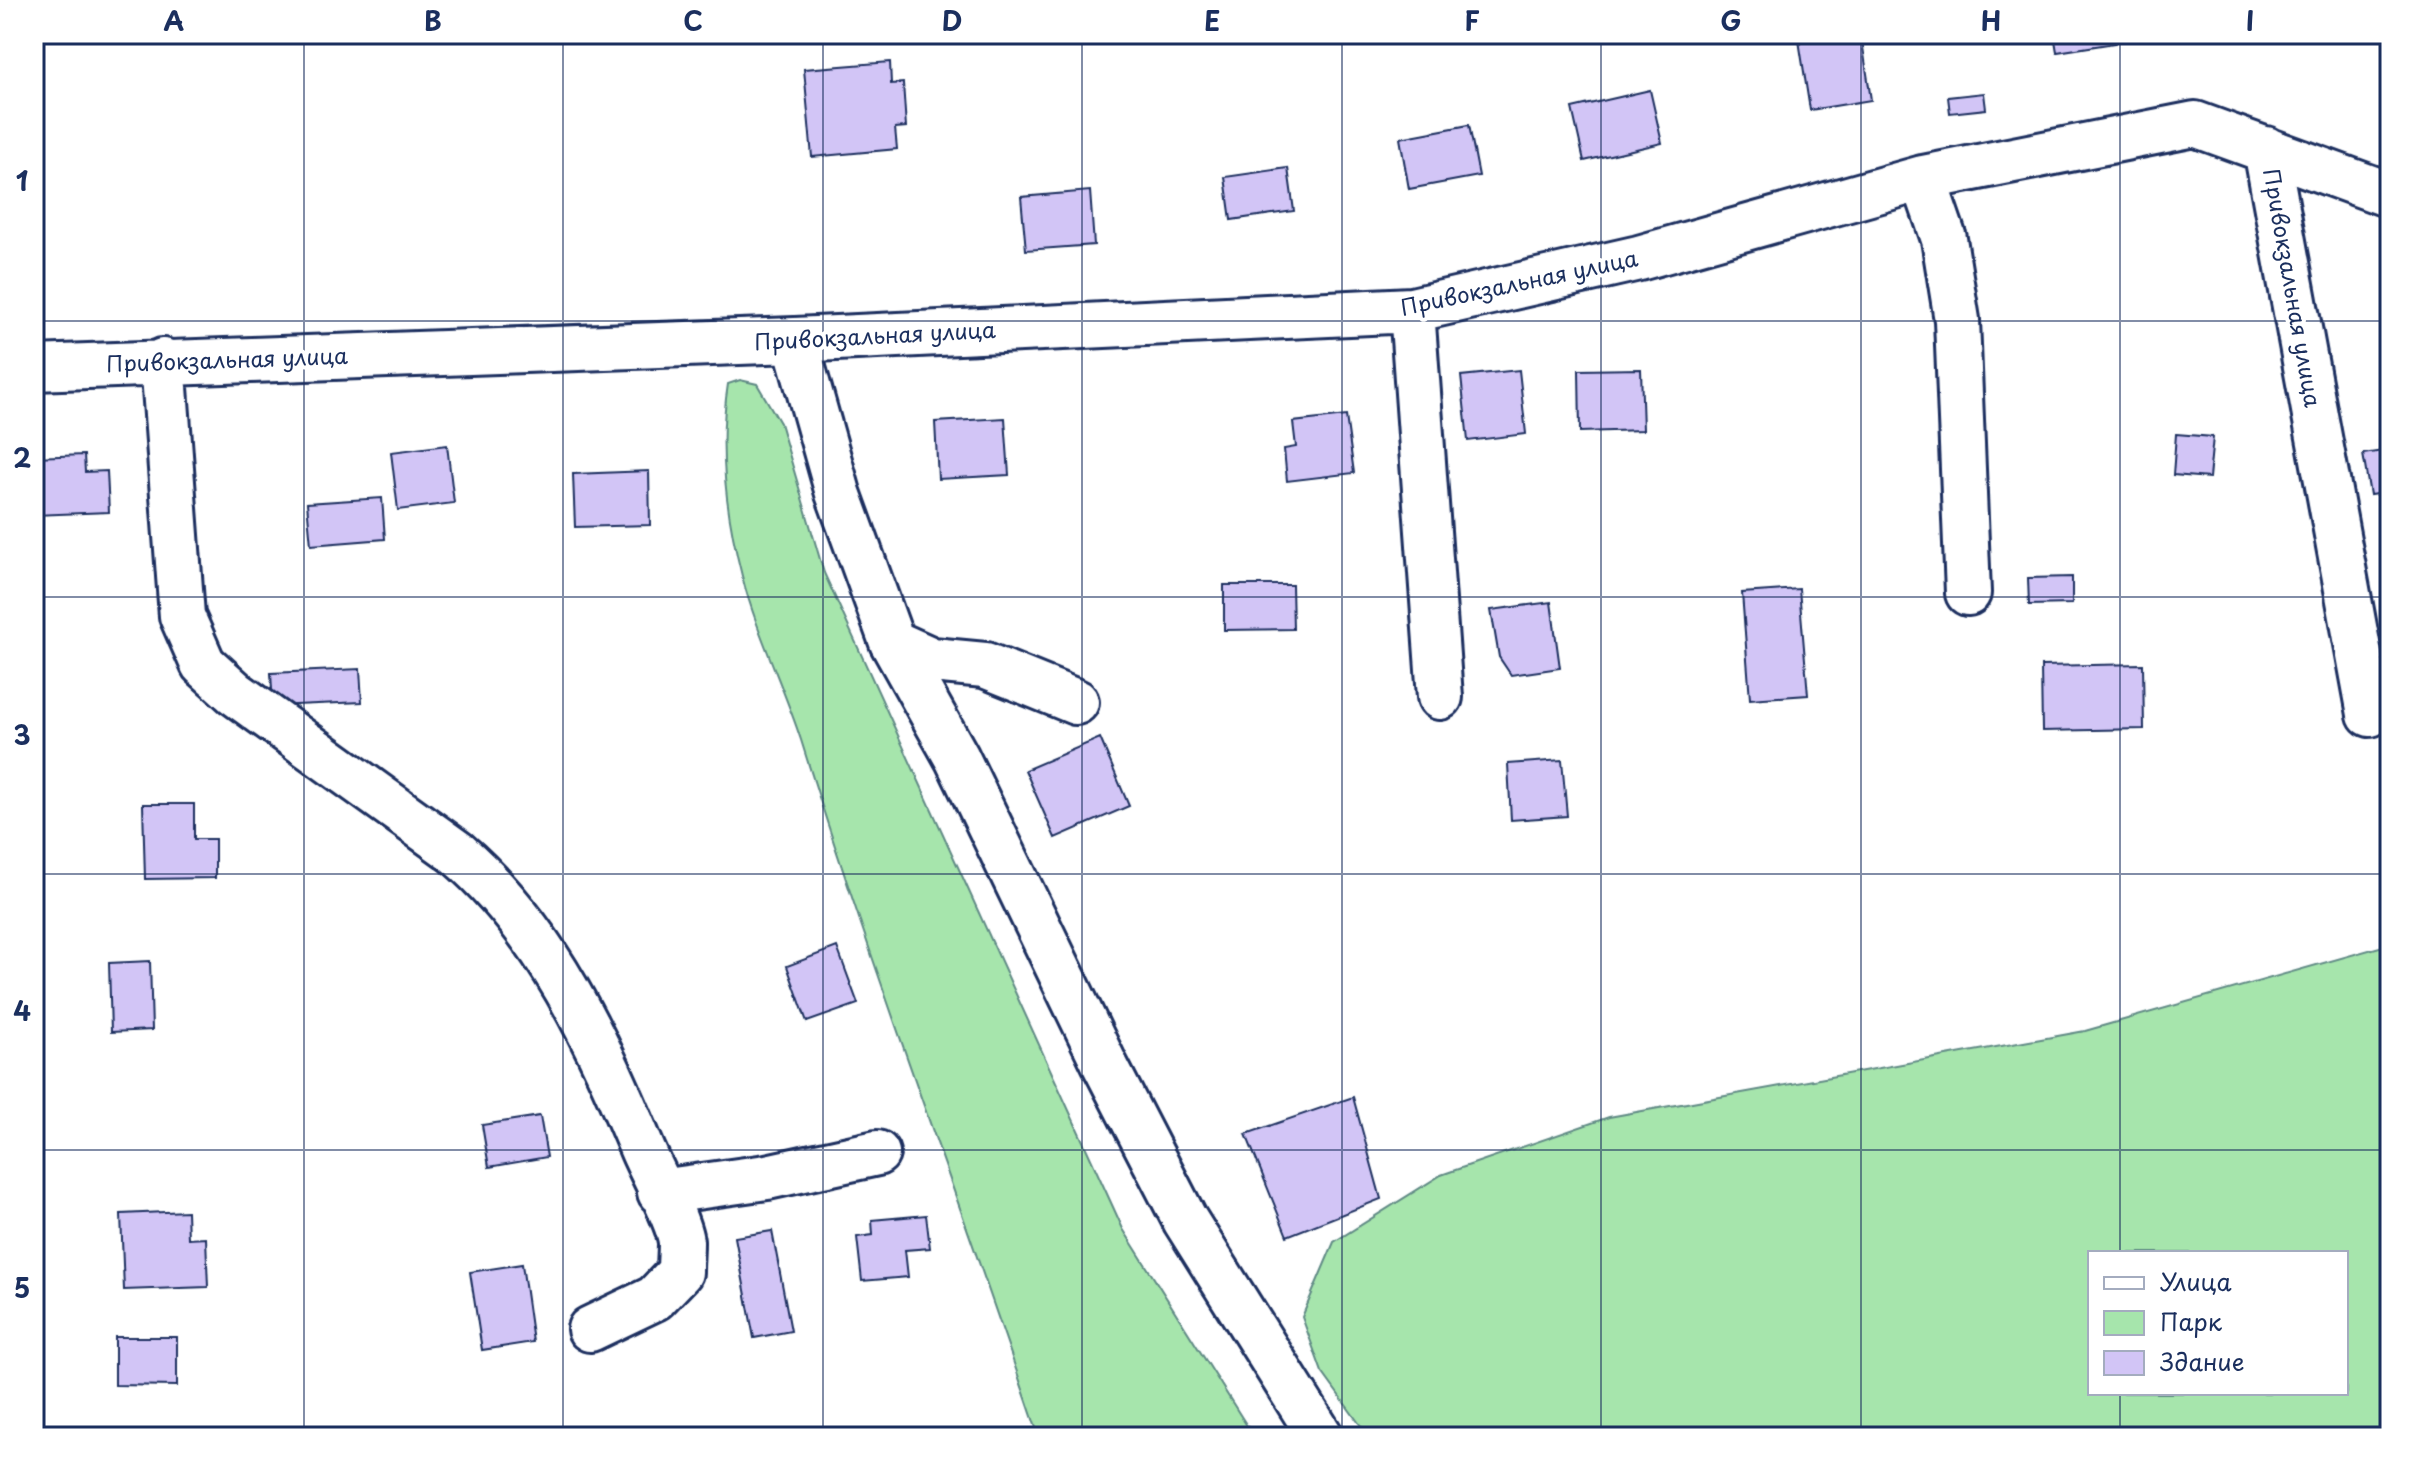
<svg xmlns="http://www.w3.org/2000/svg" width="2424" height="1471" font-family="'Playpen Sans',sans-serif">
  <style>
    .green { fill: #a6e5ac; stroke: #608a85; stroke-width: 2; fill-rule: evenodd }
    .building { fill: #d2c5f6; stroke: #1b2f5e; stroke-width: 2 }
    .lines { fill: none; stroke-linecap: round; stroke-linejoin: round }
    .minor-casing { stroke: #1b2f5e; stroke-width: 50 }
    .minor { stroke: #fff; stroke-width: 44 }
    .grid { fill: none; stroke: #1b2f5e; stroke-width: 2; stroke-opacity: 0.55 }
    .labels { text-anchor: middle; stroke-width: 8; stroke-linejoin: round; paint-order: stroke }
    .street-label { font-size: 22px; fill: #1b2f5e; stroke: #fff }
    .neatline { fill: none; stroke: #1b2f5e; stroke-width: 3 }
    .grid-label { font-size: 26px; text-anchor: middle; font-weight: bold; fill: #1b2f5e }
  </style>
  <rect width="100%" height="100%" fill="#fff"/>
  <filter id="ink" filterUnits="userSpaceOnUse"><feTurbulence type="fractalNoise" baseFrequency=".0125" numOctaves="2"/><feDisplacementMap in="SourceGraphic" scale="16" xChannelSelector="R" yChannelSelector="G"/><feConvolveMatrix kernelMatrix="1 2 1 2 8 2 1 2 1" color-interpolation-filters="sRGB"/></filter>
  <g filter="url(#ink)">
    <path class="green" d="M740 380 757 384 780 423 824 573 1123 1229 1254 1437H1039C961 1204 874 975 801 740 783 685 756 631 742 576 726 514 718 447 728 384Z
      M2390 944V1437H1369L1322 1372 1302 1317 1334 1242 1441 1175 1609 1117 2085 1031ZM2090 1253H2346V1393H2090Z"/>
    <path class="building" d="M1798 34H1861L1871 100 1810 110Z
      M2054 34H2114L2115 43 2057 52Z
      M890 62 891 84 903 83 906 127 895 128 897 149 812 157 804 69Z
      M1650 90 1662 143 1584 161 1572 108Z
      M1984 93 1986 109 1950 113 1948 97Z
      M1469 125 1479 176 1409 189 1400 138Z
      M1288 168 1294 211 1231 220 1225 177Z
      M1090 191 1094 245 1026 250 1021 197Z
      M1641 369 1643 430 1580 432 1579 370Z
      M1519 370 1526 434 1468 441 1461 376Z
      M1346 416 1354 473 1287 481 1284 449 1296 447 1293 422Z
      M1005 418 1009 475 938 479 935 422Z
      M2176 434 2213 437 2209 478 2173 475Z
      M447 445 454 503 398 510 391 452Z
      M2390 450V492L2370 495 2363 454Z
      M84 455 85 472 107 471 109 512 34 515V457Z
      M649 471 650 525 575 527 573 474Z
      M382 498 385 539 311 545 307 503Z
      M2072 577V604L2029 605 2028 578Z
      M1224 585H1292L1293 629 1224 630Z
      M1799 589 1808 695 1750 699 1742 593Z
      M1551 602 1560 668 1511 675 1499 657 1491 610Z
      M2143 664 2144 729 2042 731 2041 666Z
      M360 669 362 702 273 706 271 673Z
      M1100 738 1129 806 1055 838 1025 770Z
      M1562 760 1567 816 1511 820 1508 764Z
      M143 804H194V839H215V878L145 879Z
      M837 947 858 1004 807 1022 787 966Z
      M150 961 152 1030 111 1032 109 963Z
      M1353 1097 1381 1199 1287 1236 1246 1134Z
      M540 1116 547 1157 489 1167 482 1125Z
      M187 1211 188 1239 206 1238 208 1287 124 1290 121 1214Z
      M926 1215 930 1248 905 1250 908 1277 862 1281 857 1237 873 1235 872 1220Z
      M772 1231 791 1331 754 1338 735 1237Z
      M522 1264 533 1342 482 1350 470 1272Z
      M115 1337H177V1386L115 1385Z"/>
    <g class="lines">
      <g class="minor-casing">
        <path id="minor" d="M2266 149 2370 714
          M1923 178 1944 239 1957 320 1968 593
          M1412 310 1440 697
          M795 340 838 493 892 642 957 758 1106 1067 1185 1220 1321 1437
          M163 361 182 616 203 664 235 693 456 852C548 931 597 1041 643 1151 652 1172 679 1222 681 1242 681 1252 680 1262 680 1272L655 1298 590 1329
          M34 368 795 340 1412 310 1639 258 1923 178 2195 124 2390 195
          M892 642 932 660 985 665 1076 702
          M660 1192 767 1177 877 1153"/>
      </g>
      <use href="#minor" class="minor"/>
    </g>
  </g>
  <path class="grid" d="M304 34V1437M563 34V1437M823 34V1437M1082 34V1437M1342 34V1437M1601 34V1437M1861 34V1437M2120 34V1253M34 321H2390M34 597H2390M34 874H2390M34 1150H2390M2120 1393V1437"/>
  <g class="labels">
    <g class="street-label">
      <text transform="translate(1519 283) rotate(-12)" y="8">Привокзальная улица</text>
      <text transform="translate(2292 288) rotate(80)" y="8">Привокзальная улица</text>
      <text transform="translate(875 336) rotate(-3)" y="8">Привокзальная улица</text>
      <text transform="translate(227 360) rotate(-2)" y="8">Привокзальная улица</text>
    </g>
  </g>
  <rect width="2424" height="1471" fill="none" stroke="#fff" stroke-width="88"/>
  <rect x="2088" y="1251" width="260" height="144" fill="#ffffff" stroke="#a4acbf" stroke-width="2"/>
  <rect x="2104" y="1277" width="40" height="12" fill="#ffffff" stroke="#a4acbf" stroke-width="2"/>
  <text x="2160" y="1291" font-size="24" fill="#1b2f5e">Улица</text>
  <rect x="2104" y="1311" width="40" height="24" fill="#a6e5ac" stroke="#a4acbf" stroke-width="2"/>
  <text x="2160" y="1331" font-size="24" fill="#1b2f5e">Парк</text>
  <rect x="2104" y="1351" width="40" height="24" fill="#d2c5f6" stroke="#a4acbf" stroke-width="2"/>
  <text x="2160" y="1371" font-size="24" fill="#1b2f5e">Здание</text>
  <rect x="44" y="44" width="2336" height="1383" class="neatline"/>
  <g class="grid-label">
    <text x="174" y="31">A</text>
    <text x="433" y="31">B</text>
    <text x="693" y="31">C</text>
    <text x="952" y="31">D</text>
    <text x="1212" y="31">E</text>
    <text x="1472" y="31">F</text>
    <text x="1731" y="31">G</text>
    <text x="1991" y="31">H</text>
    <text x="2250" y="31">I</text>
    <text x="22" y="191">1</text>
    <text x="22" y="468">2</text>
    <text x="22" y="745">3</text>
    <text x="22" y="1021">4</text>
    <text x="22" y="1298">5</text>
  </g>
</svg>
